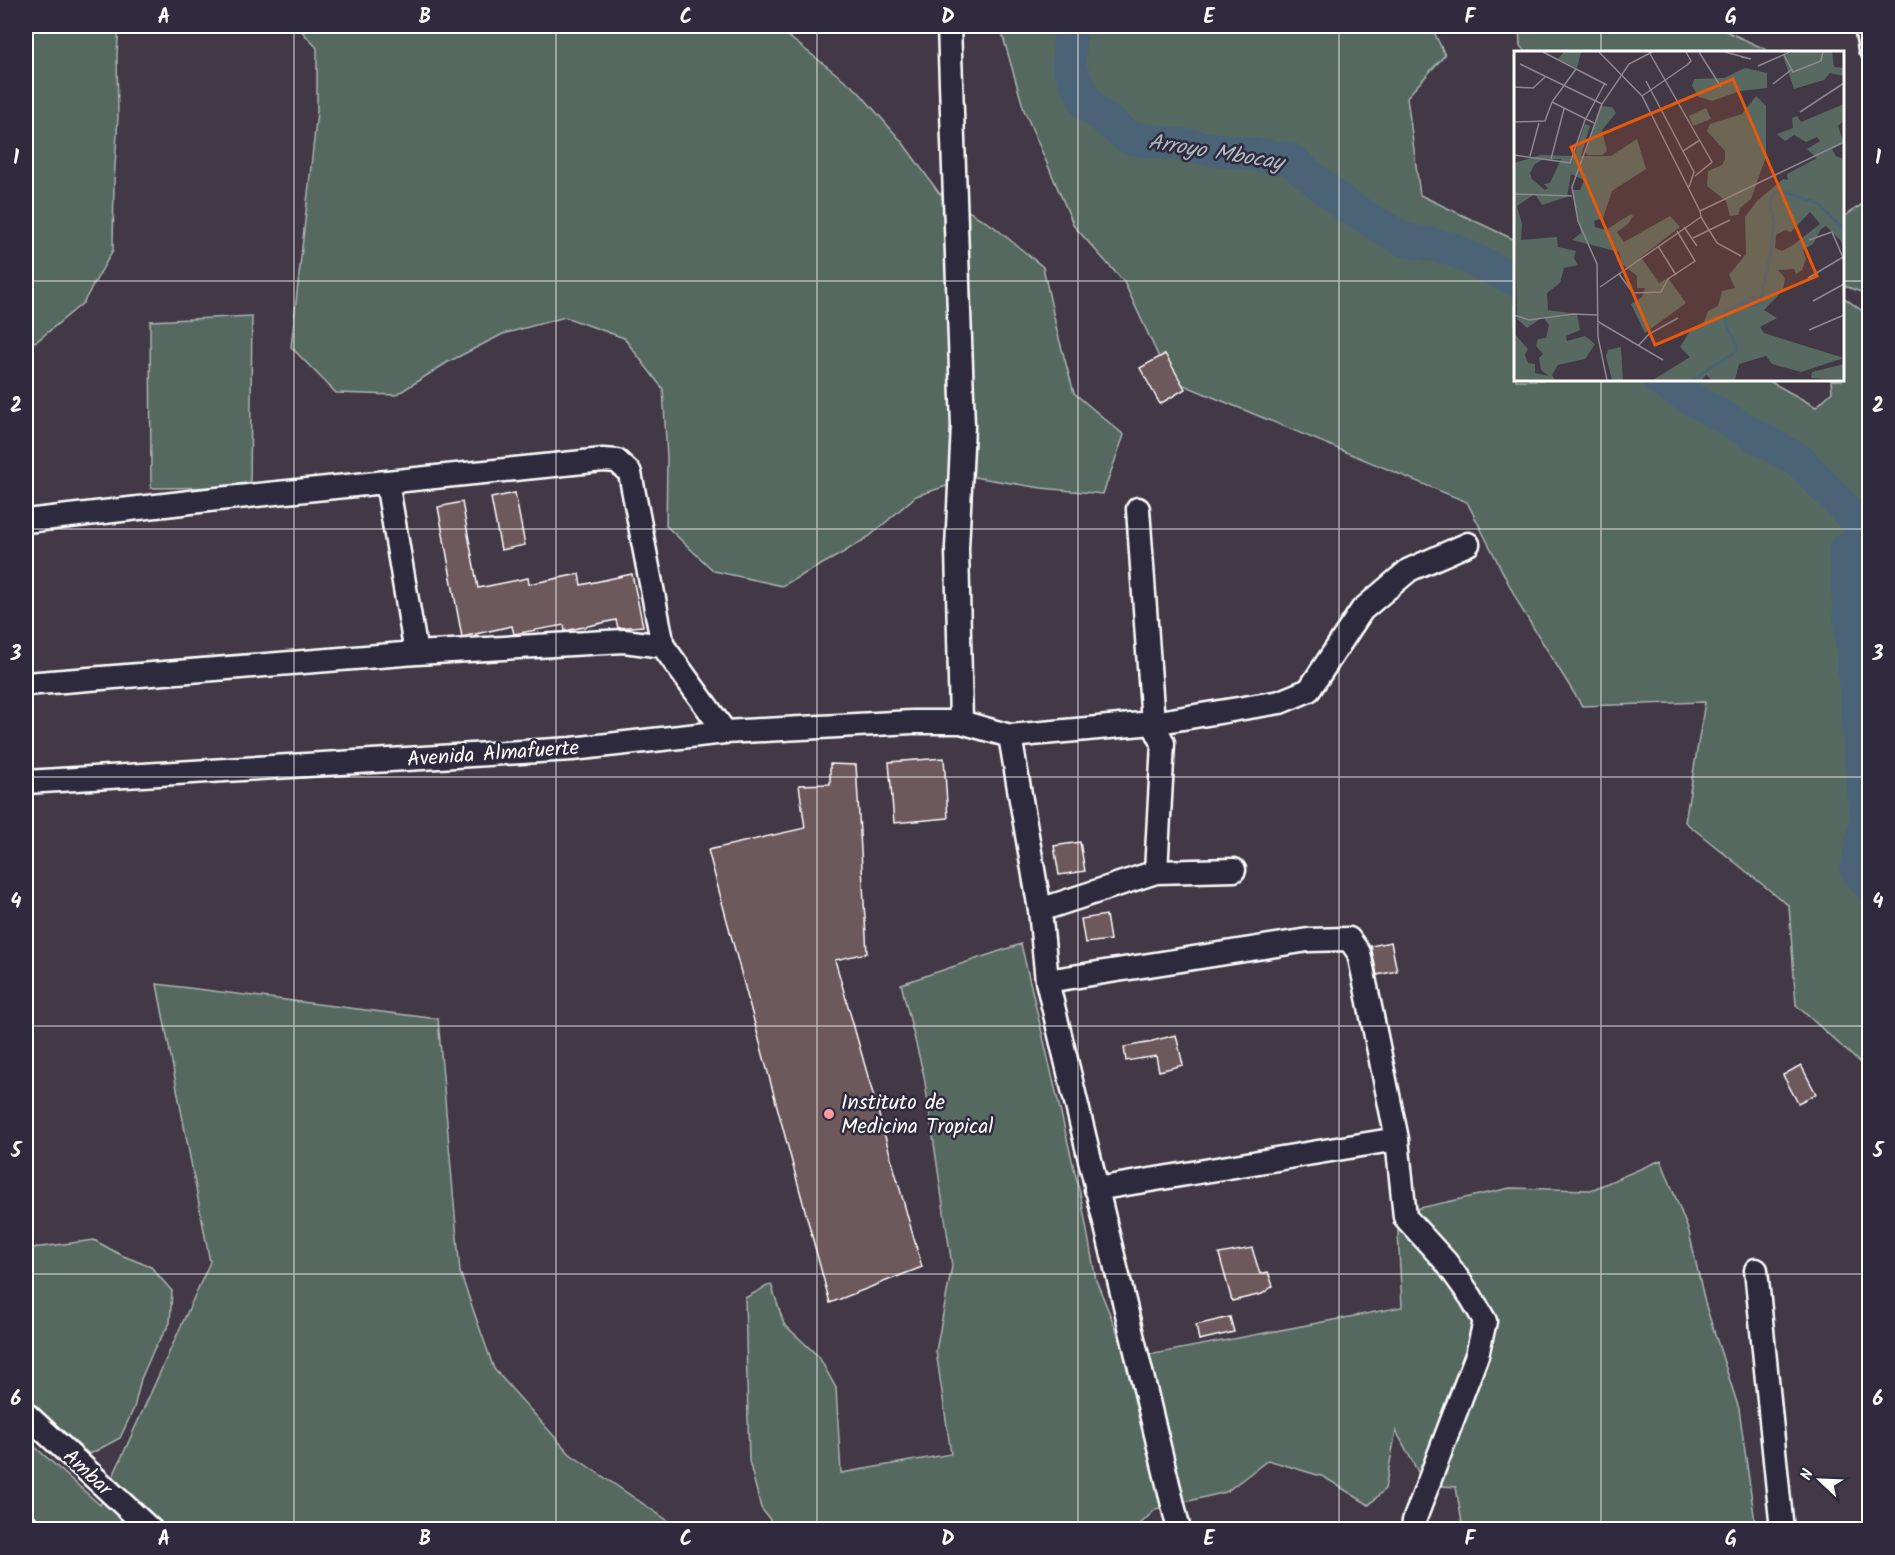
<svg xmlns="http://www.w3.org/2000/svg" width="1895" height="1555" font-family="Kalam,sans-serif">
  <style>
    .green { fill: #576961; stroke: #abb4b0; stroke-width: 1.5 }
    .lines { fill: none; stroke-linecap: round; stroke-linejoin: round }
    .river { stroke: #4b6376; stroke-width: 34 }
    .building { fill: #6d585b; stroke: #fff; stroke-width: 1.5 }
    .minor-casing { stroke: #fff; stroke-width: 27 }
    .minor { stroke: #2f2a3d; stroke-width: 22 }
    .grid { fill: none; stroke: #fff; stroke-width: 1.5; stroke-opacity: 0.55 }
    .poi-dot { fill: #ff9aa2; stroke: #2f2a3d; stroke-width: 2 }
    .labels { text-anchor: middle; stroke-width: 5; stroke-linejoin: round; paint-order: stroke }
    .street-label { font-size: 21px; fill: #fff; stroke: #2f2a3d }
    .poi-label { font-size: 21px; fill: #fff; stroke: #2f2a3d; text-anchor: start }
    .water-label { font-size: 22px; font-style: italic; fill: #aeb9c1; stroke: #2f2a3d }
    .inset-river { fill: none; stroke: #4b6376; stroke-width: 3 }
    .inset-road { fill: none; stroke: #8e8890; stroke-width: 1.5 }
    .view { fill: #e8590c; fill-opacity: 0.15; stroke: #e8590c; stroke-width: 3 }
    .inset-edge { fill: none; stroke: #fff; stroke-width: 3 }
    .neatline { fill: none; stroke: #fff; stroke-width: 2 }
    .grid-label { font-size: 20px; text-anchor: middle; font-weight: bold; fill: #fff }
  </style>
  <rect width="100%" height="100%" fill="#423846"/>
  <filter id="ink" filterUnits="userSpaceOnUse"><feTurbulence type="fractalNoise" baseFrequency=".0167" numOctaves="2"/><feDisplacementMap in="SourceGraphic" scale="12" xChannelSelector="R" yChannelSelector="G"/><feConvolveMatrix kernelMatrix="1 2 1 2 8 2 1 2 1" color-interpolation-filters="sRGB"/></filter>
  <g filter="url(#ink)">
    <path class="green" d="M26 26H119L117 55 118 117 114 183 113 250 83 303 37 341 26 344Z
      M297 26H775L857 90 903 143 939 193 993 226 1043 267 1057 331 1074 393 1124 435 1103 494 1041 488 974 477 916 496 870 536 839 555 782 586 714 571 666 526 667 458 663 389 624 338 565 317 503 334 448 362 396 395 336 393 291 347 317 112V48Z
      M1000 26H1431L1445 55 1407 97 1420 195 1515 240 1516 380H1773L1771 382 1816 407 1832 392 1831 380H1842L1843 297 1869 316V1071L1796 1005 1789 906 1685 822 1705 702 1582 706 1521 608 1467 502 1169 379 1124 282 1074 226 1024 110Z
      M1519 26H1633L1635 28 1715 26 1765 49 1767 52H1526L1520 46Z
      M1869 200V295L1842 285 1843 217Z
      M252 316 250 487 151 488 150 321Z
      M1021 944 1081 1198 1096 1280 1128 1359 1402 1307 1397 1213 1510 1188 1591 1190 1661 1160 1689 1232 1705 1303 1739 1409 1756 1529H1463L1456 1487 1425 1485 1396 1431 1385 1489 1369 1505 1324 1477 1268 1460 1226 1492 1156 1509 1135 1529 1022 1530 1012 1525 1002 1530 777 1529 761 1508 749 1461 745 1298 771 1284 784 1324 819 1357 836 1388 841 1473 951 1454 936 1351 952 1266 924 1076 901 984Z
      M157 984 438 1019 460 1272 494 1369 570 1454 680 1529 50 1530 26 1507V1439L100 1505 210 1262Z
      M94 1240 121 1255 151 1267 172 1291 170 1323 154 1349 141 1379 134 1408 120 1438 90 1454 26 1406V1249Z"/>
    <g class="lines">
      <path class="river" d="M1070 26 1069 67 1087 104 1129 138 1290 159 1345 205 1405 240 1449 248 1516 280
        M1659 380 1800 461 1870 535
        M1870 664 1845 550 1866 821 1857 870 1870 885"/>
    </g>
    <path class="building" d="M1165 354 1185 389 1160 404 1140 368Z
      M515 493 525 545 501 550 491 498Z
      M462 502 478 588 528 578 529 584 579 574 581 585 632 574 643 626 618 628 616 620 565 631 564 625 514 634 512 626 462 637 438 507Z
      M944 758 948 818 894 823 889 762Z
      M830 764 856 765 867 953 835 960 922 1267 830 1303 708 850 805 828 799 785 830 784Z
      M1080 842 1085 871 1059 875 1054 846Z
      M1106 915 1110 940 1085 943 1081 919Z
      M1391 942 1397 971 1377 975 1371 946Z
      M1176 1035 1183 1065 1159 1071 1156 1056 1126 1061 1124 1047 1152 1042V1041Z
      M1801 1065 1816 1094 1798 1103 1783 1075Z
      M1252 1248 1260 1274 1268 1272 1273 1286 1262 1294 1232 1301 1219 1254Z
      M1230 1317 1234 1332 1199 1340 1196 1325Z"/>
    <g class="lines">
      <g class="minor-casing">
        <path id="minor" d="M949 26 963 426 957 548 961 722
          M1866 26 1870 49
          M387 482 416 653
          M1138 509 1153 723 1163 743 1156 872
          M26 521 208 500 603 460 617 461 630 473 663 646
          M26 684 416 653 624 641 663 646 725 732
          M1010 736 1153 723 1280 702 1309 690 1362 610 1409 570 1468 544
          M26 782 572 749 725 732 912 722H961L1010 736 1040 910 1047 981 1179 1530
          M1040 910 1156 872 1234 870
          M1047 981 1308 940 1349 939 1359 953 1397 1139 1405 1217 1446 1262 1471 1297 1485 1321 1477 1355 1414 1521 1413 1530
          M1096 1189 1397 1139
          M1756 1270 1782 1530
          M26 1414 151 1530
          M26 1525 31 1530"/>
      </g>
      <use href="#minor" class="minor"/>
    </g>
  </g>
  <path class="grid" d="M294 26V1530M556 26V1530M817 26V1530M1078 26V1530M1339 26V1530M1601 26V52M26 281H1516M1842 281H1870M1601 380V1530M26 529H1870M26 777H1870M26 1026H1870M26 1274H1870"/>
  <circle class="poi-dot" cx="829" cy="1114" r="6"/>
  <g class="labels">
    <g class="street-label">
      <text transform="translate(493 753) rotate(-4)" y="7">Avenida Almafuerte</text>
      <text transform="translate(88 1472) rotate(43)" y="7">Ambar</text>
    </g>
    <g class="poi-label">
      <text x="841" y="1109">Instituto de<tspan x="841" dy="24">Medicina Tropical</tspan></text>
    </g>
    <g class="water-label">
      <text transform="translate(1216 151) rotate(9)" y="8">Arroyo Mbocay</text>
    </g>
  </g>
  <g transform="translate(1514 51)">
    <rect width="330" height="330" fill="#423846"/>
    <path d="M50 1H67L63 17 44 8ZM279 1H318L320 16 330 17V25L316 22 310 29 280 38 269 5ZM231 17 253 22V37L226 40 198 50 185 46 178 35 180 28 210 27ZM242 45 252 55V106L237 148 226 157 224 164 216 165 212 150 193 135 194 120 208 114 211 108V100L193 80 196 73 228 63ZM330 53V69L324 75 330 92 318 98 322 105 330 108V203L327 190 312 175 307 178 299 193 289 199 292 208 288 219 282 223 280 218 264 219 271 227 269 239 250 259 263 267 246 276 250 282 330 307 287 321 258 313 252 305 225 313 221 329H198L192 324 188 329H139L176 306 166 296 178 277 190 271 194 260 204 255 208 240 221 237 215 224 232 203 231 166 243 150 269 128 274 129 273 123 303 107 293 98 306 90 303 86 292 91 280 84 271 90 263 83 279 77 278 67 283 65 287 71ZM296 161 306 173 279 194 268 200 261 197 262 184 271 179 277 181ZM86 55 98 56 102 62 88 79 93 100 88 104H74L71 101ZM192 57 197 68 179 75 175 65ZM71 73 76 75 67 105H97L123 88 132 118 98 140 89 167 80 170 81 176 92 179 117 163 119 165 114 173 103 181 110 191 156 165 166 176 127 206 145 232 154 227 172 252 131 282 117 253 128 246 131 237H123V225L108 213 105 201 58 189 67 182 58 139H66L70 129 57 123 53 146 28 154 21 143 3 155 8 173 7 189 43 186 44 196 62 200 60 207 64 214 50 217 46 232 33 242 34 259 63 263 66 279 52 285 53 290 71 285 81 293 71 308 44 314 38 324 41 329H0V282L14 298 11 304 14 312 21 313V322L35 325 27 319 25 307 29 303 22 295 24 288 32 287 35 274 29 266 13 277 3 268 0 112 27 104 60 105ZM47 108 36 132 30 133 34 137 31 139 18 128 16 122 21 113 28 109ZM107 296 109 329H98L92 305 94 299ZM330 313V329L297 327 298 321Z" fill="#576961" fill-rule="evenodd"/>
    <path class="inset-river" d="M179 329 221 301 222 294 212 275 211 260 243 245 229 255 246 253 257 200 260 169 255 152 260 142H273L303 152 330 178"/>
    <path class="inset-road" d="M29 1 93 34M85 1 128 45 186 160M135 1 198 111 181 125M185 1 207 36M211 1 237 8 227 6M270 4 279 21 307 10 309 1M6 13 88 53M244 15 276 1M132 30 180 121 175 136M259 33 277 19M0 36 19 37 31 26M128 45 173 14 177 10 172 1M38 51 80 72M286 61 330 32M0 71 31 70 38 51 62 18M169 100 186 89M0 104 57 112M16 105 25 72M37 108 50 58M56 112 71 69 91 32M0 143 58 145M186 160 330 91M187 166 203 192 227 205M170 176 183 195M179 187 216 169M295 189 318 181 330 209M144 195 162 224M105 223 119 242 147 241 154 228 181 210 163 180M294 227 329 206M86 236 187 166 186 160M299 250 330 233M0 264 15 269 59 263 84 264M83 270 149 309M295 279 330 264M124 295 135 283 164 267M93 329 84 286 83 213 64 170 58 136 88 53 115 13 138 1"/>
    <path class="view" d="M219 28 303 225 141 294 57 96Z"/>
    <rect width="330" height="330" class="inset-edge"/>
  </g>
  <rect width="1895" height="1555" fill="none" stroke="#2f2a3d" stroke-width="66"/>
  <g transform="translate(1820 1480) rotate(293)" stroke="#2f2a3d" stroke-width="4.5" paint-order="stroke">
  <path d="M0-4.5L10 22L0 15L-10 22Z" fill="#ffffff"/>
  <text y="-9" font-size="16" font-weight="bold" text-anchor="middle" fill="#ffffff">N</text>
  </g>
  <rect x="33" y="33" width="1829" height="1489" class="neatline"/>
  <g class="grid-label">
    <text x="164" y="23">A</text>
    <text x="425" y="23">B</text>
    <text x="686" y="23">C</text>
    <text x="948" y="23">D</text>
    <text x="1209" y="23">E</text>
    <text x="1470" y="23">F</text>
    <text x="1731" y="23">G</text>
    <text x="16" y="164">1</text>
    <text x="1878" y="164">1</text>
    <text x="16" y="412">2</text>
    <text x="1878" y="412">2</text>
    <text x="16" y="660">3</text>
    <text x="1878" y="660">3</text>
    <text x="16" y="908">4</text>
    <text x="1878" y="908">4</text>
    <text x="16" y="1157">5</text>
    <text x="1878" y="1157">5</text>
    <text x="16" y="1405">6</text>
    <text x="1878" y="1405">6</text>
    <text x="164" y="1545">A</text>
    <text x="425" y="1545">B</text>
    <text x="686" y="1545">C</text>
    <text x="948" y="1545">D</text>
    <text x="1209" y="1545">E</text>
    <text x="1470" y="1545">F</text>
    <text x="1731" y="1545">G</text>
  </g>
</svg>
